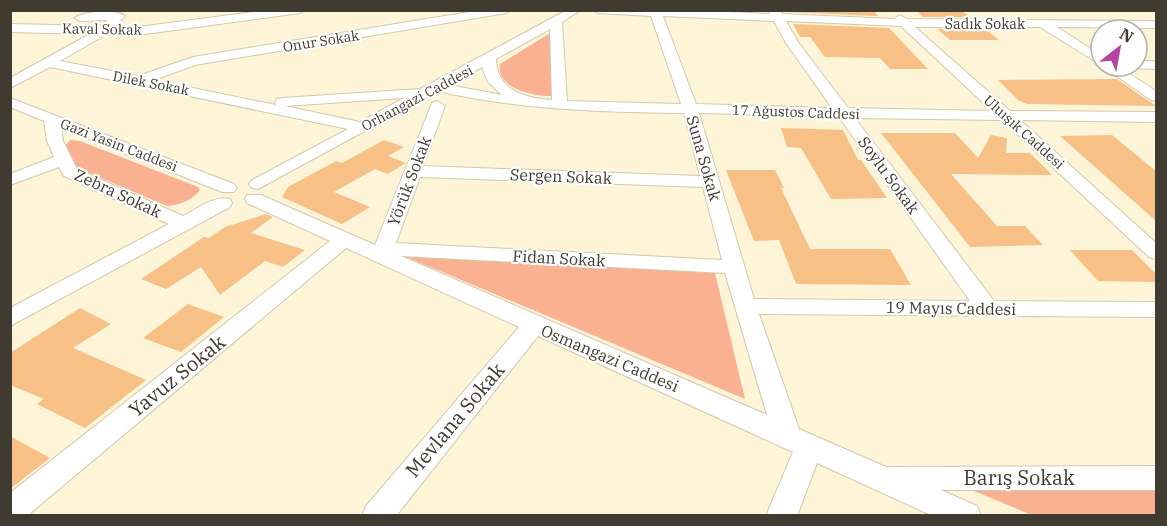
<svg xmlns="http://www.w3.org/2000/svg" width="1167" height="526" font-family="'IBM Plex Serif',serif">
  <style>
    .green { fill: #fab192 }
    .building { fill: #f7c086 }
    .lines { fill: none; stroke-linecap: round; stroke-linejoin: round }
    .minor-casing { stroke: #d2c8ac; stroke-width: 2 }
    .minor { fill: #fff; fill-rule: evenodd }
    .labels { text-anchor: middle; stroke-width: 4.5; stroke-linejoin: round; paint-order: stroke }
    .far-street-label { font-size: 14px; fill: #3f3b30; stroke: #fff }
    .street-label { font-size: 16px; fill: #3f3b30; stroke: #fff }
    .near-street-label { font-size: 20px; fill: #3f3b30; stroke: #fff }
  </style>
  <rect width="100%" height="100%" fill="#fef4d7"/>
  <path class="green" d="M552 32 551 96C532 97 496 88 500 64Z
    M70 140 80 141 198 187 200 190C193 200 179 205 167 206L77 168 66 145Z
    M404 256 715 273 745 399Z
    M1156 490V515H1032L974 491Z"/>
  <path class="building" d="M786 10H873L878 16 787 12Z
    M916 10H961L970 17H923Z
    M793 24 889 28 928 69H890L880 58 825 57 810 37H800Z
    M937 29H985L999 40H950Z
    M1117 79 1156 106 1027 104 1018 100 998 80Z
    M781 128 843 130 858 160H861L887 198 831 199 801 148 787 147Z
    M881 133H955L978 158 991 135 1007 138 1006 153H1030L1052 175 951 174 997 226H1025L1043 245 970 247Z
    M1112 135 1156 171V221L1060 136Z
    M384 140 404 147 388 156 406 163 388 174 375 169 334 192 370 207 342 224 282 197 288 187 336 161 342 163Z
    M726 170H775L784 188H781L810 249H890L911 285 796 284 779 240 754 241Z
    M266 214 273 217 251 233 305 250 283 267 265 261 220 295 201 267 166 289 141 279 204 237 209 238 225 227Z
    M1070 250H1132L1156 274V282L1098 281Z
    M188 304 224 317 181 352 143 338Z
    M80 308 111 324 73 348 146 380 85 428 37 404 44 399 10 385V353Z
    M10 436 50 458 10 489Z"/>
  <g class="lines">
    <g class="minor-casing">
      <path id="minor" d="M269 10H305L300 13 138 35 107 34 60 61 138 76 193 57 482 10H511L506 13 195 65 154 80 276 105 275 102 277 99 282 98 420 89 567 10H581L562 22 567 101 681 104 651 16 598 13 593 10H691L770 14 769 10H780L782 14 894 19 900 15 907 19 1156 21V28L1057 27 1101 55V65L1040 27H915L1010 111 1156 112V122L1020 120 1156 243V259L1149 257 1002 120 855 118 994 301 1156 302V317L759 314 799 429 886 467 1156 466V490H941L977 506 981 516H933L817 463 797 516H766L793 452 538 336 396 516H362L366 506 519 327 346 248 27 516H10V493L330 241 247 203 245 199 247 195H261L375 245 432 103 437 101 445 106 423 166 700 176 684 113C601 112 519 110 438 91L258 189 252 188 249 184 252 180 348 129 50 67 10 88V78L90 34 10 32V24L101 26 108 20 80 21 74 18C83 11 116 9 125 16L114 27H138ZM663 16 774 21 786 43 832 108 696 104ZM786 21 901 26 992 111 848 108 798 42ZM550 29 552 100C526 98 497 91 496 59ZM482 67 488 82 502 95 449 85ZM404 98 360 122 285 106ZM699 113 839 117 970 301 754 299ZM420 177 703 187 722 260 396 243ZM401 256 725 273 767 415Z
        M1137 61H1156V69L1132 68 1131 66H1137Z
        M1102 66H1118L1156 91V101L1151 100Z
        M10 98 234 184 237 188 234 192H222L61 128 63 141 77 169 183 216C197 209 214 195 230 199L232 203 230 207 10 326V308L169 224 64 176 59 167 10 185V174L54 157 47 141 44 121 10 107Z"/>
    </g>
    <use href="#minor" class="minor"/>
  </g>
  <g class="labels">
    <g class="far-street-label">
      <text x="985" y="29">Sadık Sokak</text>
      <text transform="translate(102 29) rotate(1)" y="5">Kaval Sokak</text>
      <text transform="translate(321 41) rotate(-9)" y="5">Onur Sokak</text>
      <text transform="translate(151 83) rotate(11)" y="5">Dilek Sokak</text>
      <text transform="translate(417 98) rotate(-28)" y="5">Orhangazi Caddesi</text>
      <text transform="translate(796 112) rotate(2)" y="5">17 Ağustos Caddesi</text>
      <text transform="translate(1024 132) rotate(42)" y="5">Uluışık Caddesi</text>
      <text transform="translate(119 145) rotate(21)" y="5">Gazi Yasin Caddesi</text>
    </g>
    <g class="street-label">
      <text transform="translate(704 158) rotate(74)" y="6">Suna Sokak</text>
      <text transform="translate(889 175) rotate(54)" y="6">Soylu Sokak</text>
      <text transform="translate(561 176) rotate(2)" y="6">Sergen Sokak</text>
      <text transform="translate(409 181) rotate(-69)" y="6">Yörük Sokak</text>
      <text transform="translate(118 193) rotate(25)" y="6">Zebra Sokak</text>
      <text transform="translate(559 258) rotate(3)" y="6">Fidan Sokak</text>
      <text transform="translate(951 308) rotate(1)" y="6">19 Mayıs Caddesi</text>
      <text transform="translate(610 358) rotate(23)" y="6">Osmangazi Caddesi</text>
    </g>
    <g class="near-street-label">
      <text transform="translate(177 376) rotate(-39)" y="7">Yavuz Sokak</text>
      <text transform="translate(455 420) rotate(-50)" y="7">Mevlana Sokak</text>
      <text x="1019" y="485">Barış Sokak</text>
    </g>
  </g>
  <rect width="1167" height="526" fill="none" stroke="#3f3b30" stroke-width="24"/>
  <g transform="translate(1119 48) rotate(31)"><circle r="28" fill="#ffffff" stroke="#b2b1ac" stroke-width="1.5"/>
  <path d="M0-4.5L10 22L0 15L-10 22Z" fill="#b445a2"/>
  <text y="-9" font-size="16" font-weight="bold" text-anchor="middle" fill="#3f3b30">N</text>
  </g>
</svg>
